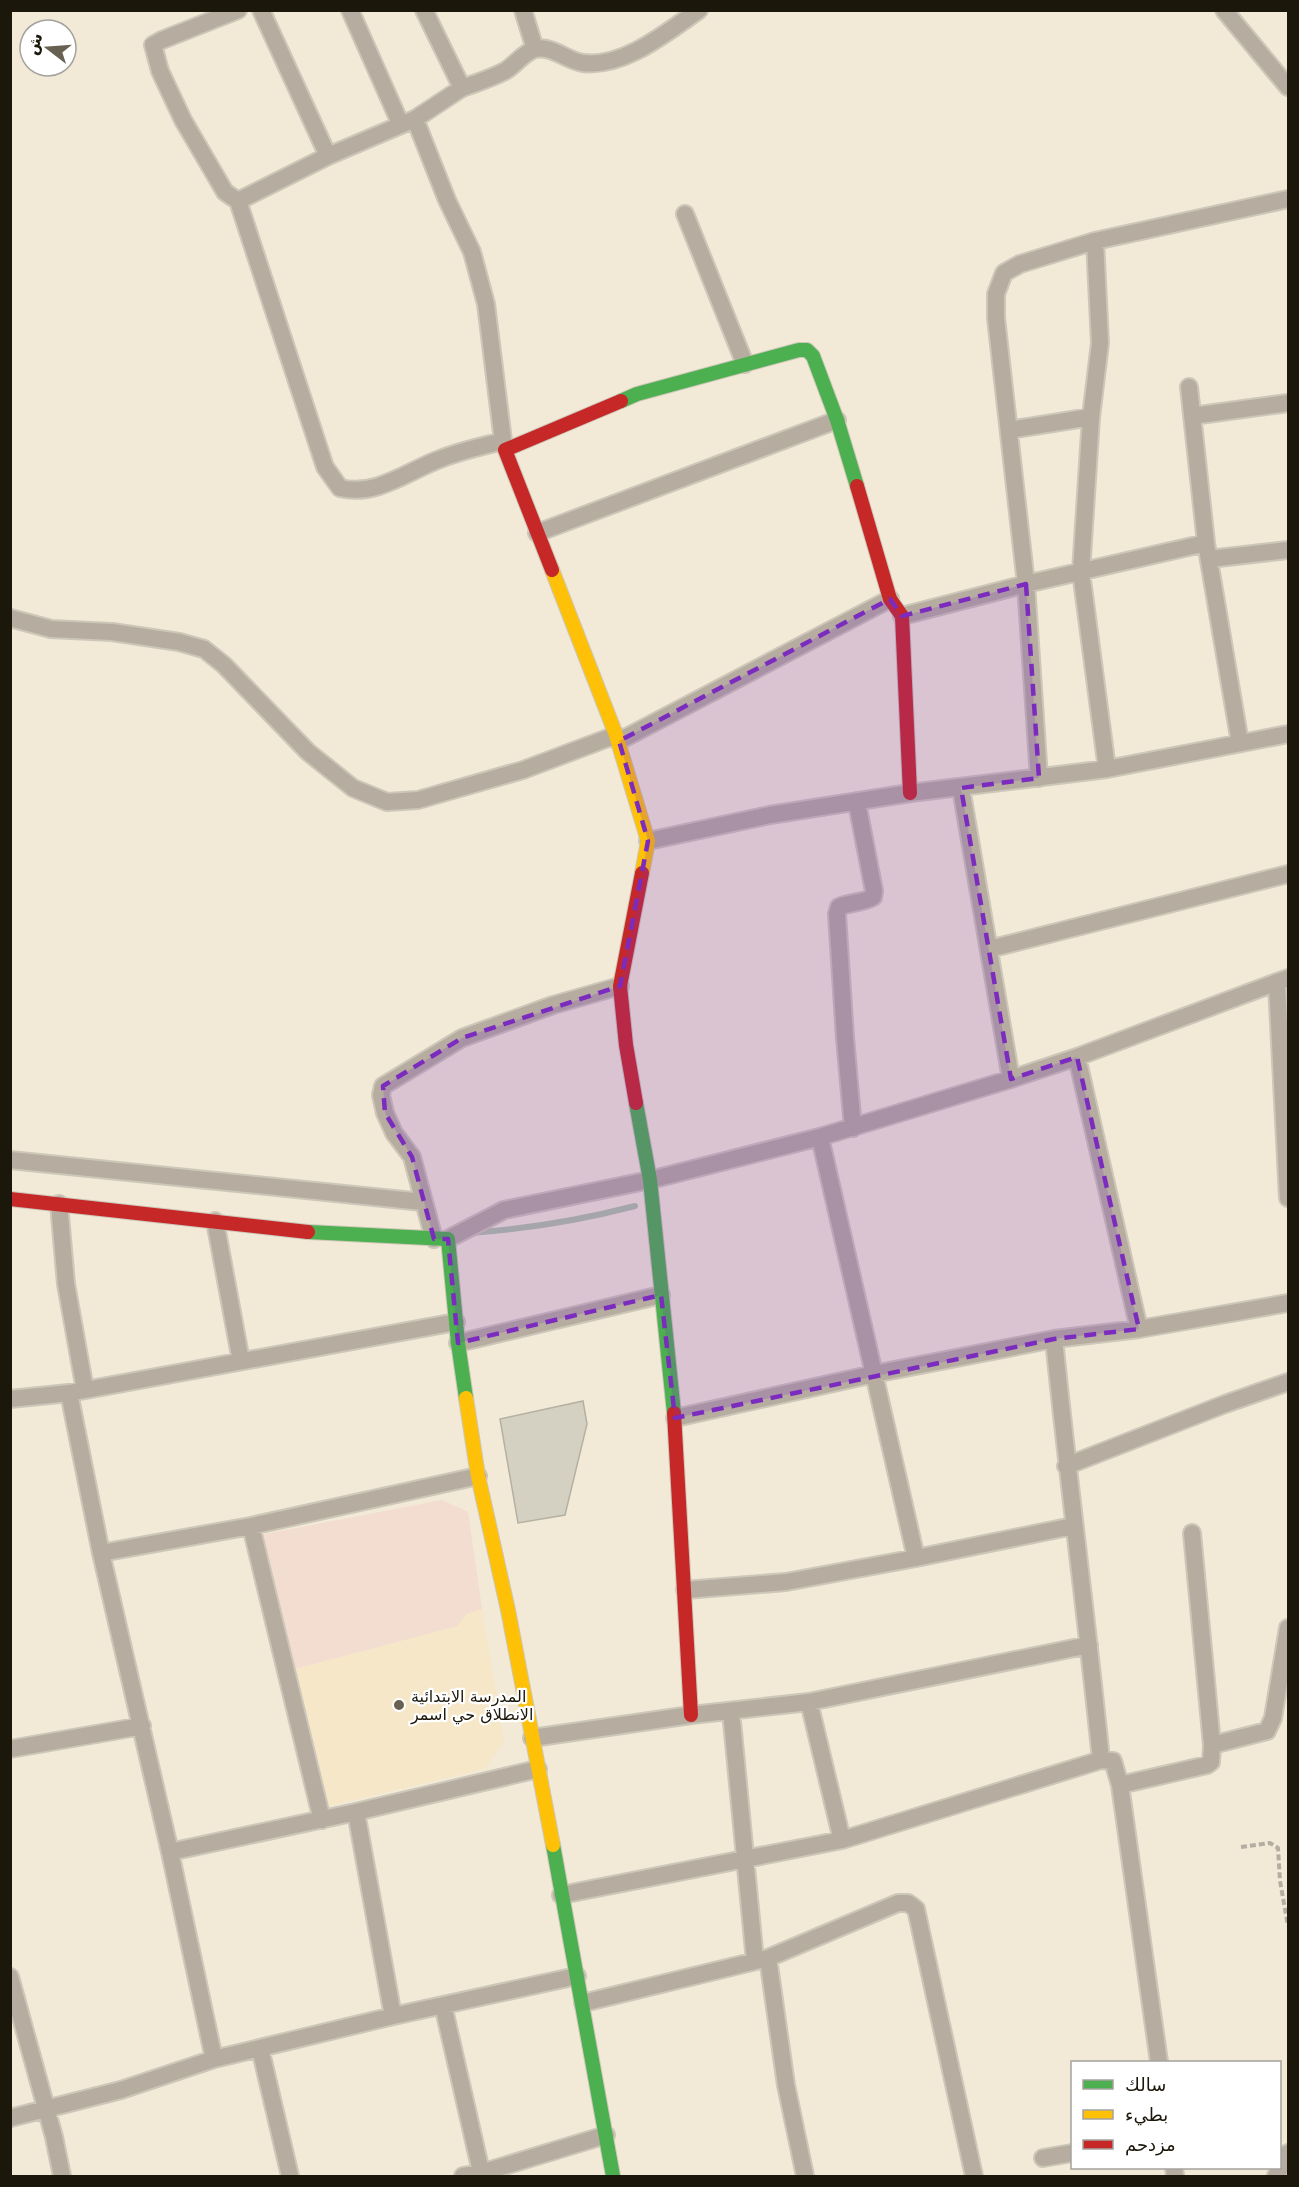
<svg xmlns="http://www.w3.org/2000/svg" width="1299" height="2187" font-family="'DejaVu Sans',Cairo,sans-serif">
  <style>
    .built { fill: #f5e7c8 }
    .green { fill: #f3dcd0 }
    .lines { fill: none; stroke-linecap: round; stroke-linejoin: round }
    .stream { stroke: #b0c3a8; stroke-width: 6 }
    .building { fill: #d4d1c2; stroke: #b4b1a3; stroke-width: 1.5 }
    .street-casing { stroke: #cdc7b9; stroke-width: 20 }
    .fast-casing { stroke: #cdc7b9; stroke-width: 16 }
    .slow-casing { stroke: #cdc7b9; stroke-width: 16 }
    .jam-casing { stroke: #cdc7b9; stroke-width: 16 }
    .path { stroke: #b5ada1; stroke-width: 4; stroke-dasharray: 6 3; stroke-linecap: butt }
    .street { stroke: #b6aca0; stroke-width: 16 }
    .fast { stroke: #4caf50; stroke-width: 14 }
    .slow { stroke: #ffc107; stroke-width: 14 }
    .jam { stroke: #c62828; stroke-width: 14 }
    .marked { fill: #7b2cbf; fill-opacity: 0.2; stroke: #7b2cbf; stroke-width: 4.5; stroke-dasharray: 12 8; stroke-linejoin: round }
    .poi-dot { fill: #676152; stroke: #fff; stroke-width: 2 }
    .labels { text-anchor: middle; stroke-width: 4.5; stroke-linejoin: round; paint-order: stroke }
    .poi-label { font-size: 16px; fill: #1c170b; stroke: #fff; text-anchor: start }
  </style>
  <rect width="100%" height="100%" fill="#f2ead7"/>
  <path class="built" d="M482 1609 504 1740 485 1769 324 1807 291 1670 457 1626 466 1614Z"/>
  <path class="green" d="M442 1500 468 1512 482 1609 466 1614 457 1626 291 1670 260 1535Z"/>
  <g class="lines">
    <path class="stream" d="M471 1233C526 1229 581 1220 635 1206"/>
  </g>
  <path class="building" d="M583 1401 587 1424 565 1515 518 1523 500 1419Z"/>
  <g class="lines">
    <g class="street-casing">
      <path id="street" d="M261 10 328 156
        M350 10 401 125
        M523 10 535 49
        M1224 10 1288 87
        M462 88C476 83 492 78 505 71 515 65 523 53 535 49 552 45 567 61 583 63 624 68 667 32 699 10
        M415 119 447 200 472 252 486 304 503 441C482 446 460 451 440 459 408 471 376 497 340 488L325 467 238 201 328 156 415 119 462 88 424 10
        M238 201 225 192 183 120 160 71 153 45 162 40 238 10
        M685 214 745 364
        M1095 241 1100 343 1091 417 1081 572 1107 769
        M1189 387 1206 543 1240 743
        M1192 416 1288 403
        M1009 430 1091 417
        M537 533 837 420
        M1209 559 1288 550
        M902 616 1026 584 1206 543
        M10 618 51 629 112 632 179 642 204 649 224 665 308 752 353 788 387 802 418 800 523 770 616 735
        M619 741 890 599
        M1039 778 1026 584 996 318V294L1004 273 1020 264 1095 241 1288 199
        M961 788 1011 1079
        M648 841 770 815 910 793 1107 769 1288 734
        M989 949 1288 874
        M1277 984 1288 1198
        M1077 1057 1139 1329
        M853 1128 845 1038 837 914 839 907C850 902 863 903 873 897L874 891 857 803
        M820 1137 916 1558
        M10 1160 423 1202
        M59 1204 66 1284 85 1390
        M215 1221 241 1361
        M434 1239 412 1157 394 1133 385 1113 381 1095 383 1086 462 1038 553 1005 620 986
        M448 1239 504 1210 650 1180 820 1137 1011 1079 1077 1057 1288 978
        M1054 1339C1068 1480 1087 1620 1101 1760L1113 1761 1120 1785 1159 2062
        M458 1343 661 1295
        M69 1393 101 1553 170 1852 214 2059
        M10 1399 69 1393 456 1322
        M675 1418 874 1374 1054 1339 1139 1329 1288 1303
        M1066 1466 1225 1404 1288 1382
        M251 1526 322 1820
        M1192 1533 1212 1745
        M101 1553 251 1526 478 1476
        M685 1590 786 1582 916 1558 1073 1526
        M809 1702 842 1840
        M731 1711 755 1961
        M532 1738 691 1715 809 1702 1089 1645
        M10 1749 142 1726
        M1120 1785 1207 1765 1211 1762 1212 1745 1267 1731 1273 1718 1288 1628
        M356 1812 393 2016
        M170 1852 356 1812 538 1769
        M561 1895 842 1840 1101 1760
        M768 1958 786 2085 805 2176
        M10 1977 54 2137 62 2176
        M583 2003 768 1958 898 1903H908L916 1909 974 2176
        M443 2005 482 2176
        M260 2048 290 2176
        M10 2118 121 2090 214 2059 393 2016 577 1976
        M1043 2158 1072 2153
        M1174 2168 1175 2176
        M463 2176 481 2173 606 2135
        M1276 2176 1288 2153"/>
    </g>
    <g class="fast-casing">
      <path id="fast" d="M621 401 637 394 799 350H807L813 356 837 420 857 486
        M636 1103 650 1180 674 1413
        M308 1232 448 1239 458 1343 466 1398
        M553 1845 613 2176"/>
    </g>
    <g class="slow-casing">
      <path id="slow" d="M552 570 616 735 648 841 642 873
        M466 1398 478 1476 508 1610 553 1845"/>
    </g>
    <g class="jam-casing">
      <path id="jam" d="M857 486 890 599 902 616 910 793
        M552 570 505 450 621 401
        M636 1103 626 1045 620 986 642 873
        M10 1199 308 1232
        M674 1413 691 1715"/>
    </g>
    <path class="path" d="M1241 1847 1270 1843 1278 1848 1280 1881 1288 1926"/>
    <use href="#street" class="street"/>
    <use href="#fast" class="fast"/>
    <use href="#slow" class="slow"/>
    <use href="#jam" class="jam"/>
  </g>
  <path class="marked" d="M1026 584 1039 778 961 788 1011 1079 1077 1057 1139 1329 1054 1339 675 1418 661 1295 458 1343 448 1239H434L412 1157 385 1113 383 1086 462 1038 620 986 648 841 619 741 890 599 902 616Z"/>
  <circle class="poi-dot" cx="399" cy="1705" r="6"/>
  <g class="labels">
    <g class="poi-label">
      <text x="411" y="1702">المدرسة الابتدائية<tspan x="411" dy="18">الانطلاق حي اسمر</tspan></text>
    </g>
  </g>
  <rect width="1299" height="2187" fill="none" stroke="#1c170b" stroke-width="24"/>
  <rect x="1071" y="2061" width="210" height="108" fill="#ffffff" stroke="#a4a29d" stroke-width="1.5"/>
  <rect x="1083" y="2080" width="30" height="9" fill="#4caf50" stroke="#a4a29d" stroke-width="1.5"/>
  <text x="1125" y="2091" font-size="18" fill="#1c170b">سالك</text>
  <rect x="1083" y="2110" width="30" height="9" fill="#ffc107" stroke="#a4a29d" stroke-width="1.5"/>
  <text x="1125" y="2121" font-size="18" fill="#1c170b">بطيء</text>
  <rect x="1083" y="2140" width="30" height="9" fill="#c62828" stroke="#a4a29d" stroke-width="1.5"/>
  <text x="1125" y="2151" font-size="18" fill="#1c170b">مزدحم</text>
  <g transform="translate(48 48) rotate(287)"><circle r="28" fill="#ffffff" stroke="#a4a29d" stroke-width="1.5"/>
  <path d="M0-4.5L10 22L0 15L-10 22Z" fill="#676152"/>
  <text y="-9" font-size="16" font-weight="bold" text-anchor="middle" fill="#1c170b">ش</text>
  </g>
</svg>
